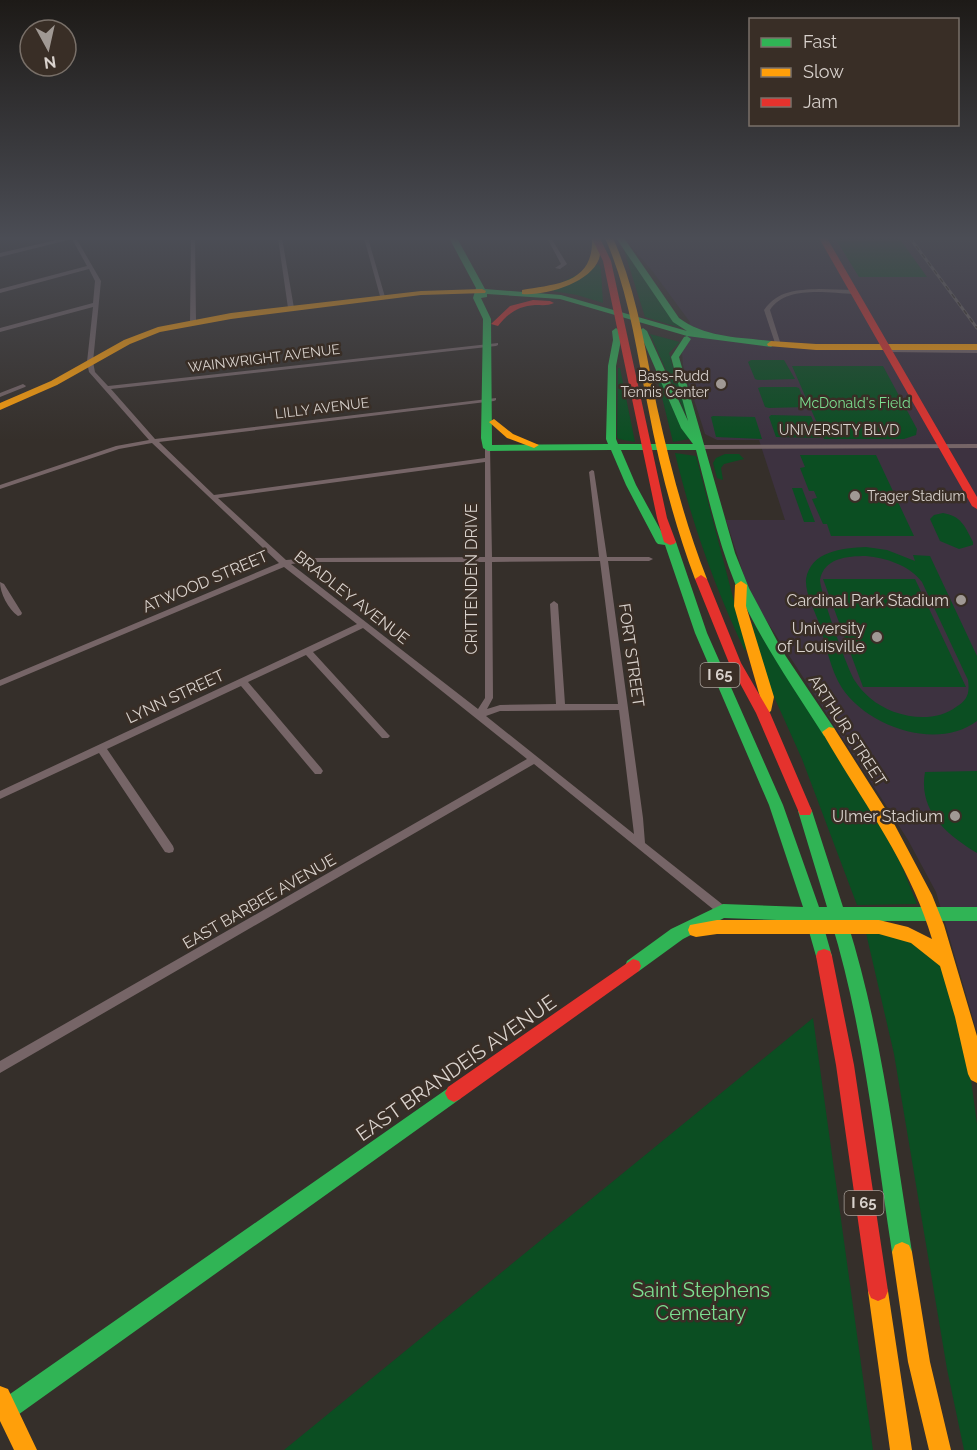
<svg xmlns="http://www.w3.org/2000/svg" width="977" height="1450" font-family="Raleway,sans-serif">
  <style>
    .education { fill: #3d3240 }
    .green { fill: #0b4e22; fill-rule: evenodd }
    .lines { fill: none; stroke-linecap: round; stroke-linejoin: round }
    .street { fill: #766567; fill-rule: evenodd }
    .fast { fill: #30b455; fill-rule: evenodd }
    .slow { fill: #ff9f0a; fill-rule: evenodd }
    .jam { fill: #e5322d; fill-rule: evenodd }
    .rail-casing { stroke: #706665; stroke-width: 3 }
    .rail { stroke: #392e26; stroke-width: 1.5; stroke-dasharray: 5; stroke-linecap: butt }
    .poi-dot { fill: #a09994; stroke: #392e26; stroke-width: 2 }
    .labels { text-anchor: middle; stroke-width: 5; stroke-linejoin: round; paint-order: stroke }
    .far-street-label { font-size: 14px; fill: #d9d2cd; stroke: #392e26 }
    .far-poi-label { font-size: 14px; fill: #d9d2cd; stroke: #392e26; text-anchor: end }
    .far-park-label { font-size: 14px; fill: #7cdf90; stroke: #392e26 }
    .shield { fill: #392e26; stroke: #a9a19b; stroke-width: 1.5 }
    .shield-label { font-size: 15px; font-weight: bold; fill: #d9d2cd }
    .street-label { font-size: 16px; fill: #d9d2cd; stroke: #392e26 }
    .poi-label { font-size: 16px; fill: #d9d2cd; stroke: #392e26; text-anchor: end }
    .near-street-label { font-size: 20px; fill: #d9d2cd; stroke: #392e26 }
    .near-park-label { font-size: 20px; fill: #7cdf90; stroke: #392e26 }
  </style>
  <rect width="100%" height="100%" fill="#352f2a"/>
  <path class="education" d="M624 238H977V1032L936 892 908 840 878 793 759 609 744 576 726 520H785L759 440H717L705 434 683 365 682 353 690 322 653 272Z"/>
  <path class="green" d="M835 238H899L927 277H859Z
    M623 247 681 328 645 317Z
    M599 264 601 270 603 303 577 295 546 290Z
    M650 334 680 342 669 353 690 424Z
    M751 360H784L795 379 758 380 755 379 748 362Z
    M792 366H883L917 429 916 435 904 439H824Z
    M618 368H620L635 442 618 439 617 436Z
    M659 376 689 439 673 442 657 377Z
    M761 387H796L799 388 806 407 769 408 765 407 758 388Z
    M771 415 811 416 820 438 776 437 769 417Z
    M713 416 755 417 762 439 716 437 711 417Z
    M675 453 696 456 746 647 745 651C715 588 691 521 675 453Z
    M725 454H739L744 459 724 464 721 468 723 480 717 478 713 463 716 458Z
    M800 455H876L914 536H831L827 524H823L812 499 817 498 814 491H809L800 468 805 467Z
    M792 488H802L815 522H804Z
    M943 513C961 516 965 526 973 542V545L959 549 940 541 930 519 934 515Z
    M866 547 887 550 915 561 913 555 930 556 977 656V721C937 751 868 727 842 688 830 670 826 643 819 623 814 609 805 593 806 579 811 551 842 548 866 547ZM866 556C886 558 909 565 922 582L968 680C970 694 967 700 956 707 932 725 892 717 870 698 864 693 859 687 855 681 847 668 821 595 820 580 824 558 847 556 866 556Z
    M823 579H915L966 687H863Z
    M752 622 860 787 901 864 917 904 857 905 802 759 762 670Z
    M977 771V853C947 835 918 811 925 772Z
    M866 933C898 934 926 943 944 971L971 1080 977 1124V1450H964L947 1369 894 1054Z
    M813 1018 873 1450H284Z"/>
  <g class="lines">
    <path class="street" d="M65 238H76L101 281 93 362 95 372 108 386 498 343V345L496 346 111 389 155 439 496 398V400L494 401 159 442 214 495 485 458V448L488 446 490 447 492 557H599L589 472 592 470 594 471 607 557H649L653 559 649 561H608L643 818 645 843 727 908 728 911 727 914 723 916 719 914 534 764 0 1073V1061L527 759 363 628 313 652 388 734 390 736 388 738H382L306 655 248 682 321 768 323 771 321 774H315L241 686 107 749 173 846 174 849 173 852 169 853 165 852 99 753 0 799V791L357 624 284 567 0 686V680L279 563 152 443 119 449 0 489V485L116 446 149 440 89 372 87 362 93 307 0 332V328L93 303 95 281 89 269 0 293V289L87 266 72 239 0 257V253ZM485 462V557L312 558 286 560 218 498ZM600 561 618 704H565L558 604 554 601 550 604 556 704 500 705 487 709 493 698 492 562ZM312 562H485V698L478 709 291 564ZM619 710 634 834 486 716 500 711Z
      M191 238H195L196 323 193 325 190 323Z
      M278 238H282L294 308 291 310 288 308Z
      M364 238H368L385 297 380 296Z
      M547 238H551L567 264 560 269 555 268 561 264Z
      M819 289 854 290 857 292 854 294C828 293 786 285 770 310L781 345 776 346 764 310C778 290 797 290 819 289Z
      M888 349H977V353L886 352V350Z
      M23 384 26 386 25 387 0 397V393Z
      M977 444V448L701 449 698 447 701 445Z
      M0 582 4 584 22 613 21 615 18 616C8 609 0 593 0 582Z"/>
    <path class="fast" d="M449 238H457L485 289 561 295 687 331 673 322 616 238H624L679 318C706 338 739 337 771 341L775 344 771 347 687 336 691 339 679 357 735 553 749 588 783 652 834 728 836 732 834 736H824C793 687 759 639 736 586 718 542 708 496 696 450H621L636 485 666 540H674L676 542 707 633 783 805 819 907H827L798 811 800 807H810L812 811 843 907H977V921H847C881 1028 894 1141 912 1252L909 1259 902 1262 895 1259 892 1252C875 1141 864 1028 831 921H822L832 956 830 961 824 963 818 961 816 956 806 921 724 918 683 939 639 971 633 973 627 971 625 966 627 961 671 929 723 904 803 907 769 805 695 633 665 545 658 544 656 542 626 485 611 450 488 451 483 448 481 438 483 319 473 298 476 288ZM487 294 560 299 687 336 684 337 671 357 688 421 647 331 643 328 639 331 681 428 693 444H618L616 439V366L621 340 620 331 616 328 612 331 613 340 608 366 606 439 608 444 492 445 491 319 481 298 487 297Z
      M454 1084 460 1087 463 1093 460 1099 15 1417 7 1420 0 1417V1401Z"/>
    <path class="slow" d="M596 238 600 240C600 246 601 253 599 259 590 283 546 296 522 294V290C555 284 593 284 592 240Z
      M605 238H613C637 292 645 349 657 407 670 465 685 523 707 579L705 582 701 583 695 579C674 523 659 465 648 407 636 349 629 292 605 238Z
      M482 289 486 291 485 293 421 295 231 319 160 332 130 344 57 385 0 410V403L51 381 124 340 158 327 231 313 421 291Z
      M771 341 816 344H977V350H816L768 346 767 344Z
      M494 419 513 434 539 445 534 448 507 438 489 422Z
      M741 581 747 585 746 606 774 697 771 711 764 716 757 711 760 697 734 606 735 585Z
      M829 727 834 728 890 816 932 895 944 925 977 1036V1083L971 1080 968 1074 955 1017 940 966 911 943 879 934H717L696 937 690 935 688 930 690 925 717 920H879L908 927 932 939C910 863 861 800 822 732Z
      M902 1242 909 1245 912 1252 930 1362 951 1450H929L908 1362 892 1252 895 1245Z
      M878 1281 885 1284 888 1291 912 1450H890L868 1291 871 1284Z
      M0 1386 8 1389 37 1450H14L0 1421Z"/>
    <path class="jam" d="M592 238H600L611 261 667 518 676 542 674 544 670 545 664 542 657 518 603 261Z
      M819 238H827L977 497V509L972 506Z
      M533 300 550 301 554 303C548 306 542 305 535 305 519 306 508 313 498 326L491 324 510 306Z
      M701 575 707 579 741 663 770 713 812 811 810 815H800L756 713 729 663 695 579Z
      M824 949 830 951 832 956 854 1065 888 1291 885 1298 878 1301 871 1298 868 1291 836 1065 816 956 818 951Z
      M633 959 639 961 641 966 639 971 460 1099 454 1102 448 1099 445 1093 448 1087Z"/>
    <g class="rail-casing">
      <path id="rail" d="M910 238 977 328"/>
    </g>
    <use href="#rail" class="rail"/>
  </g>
  <linearGradient id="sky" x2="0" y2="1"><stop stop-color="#1d1a17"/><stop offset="0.54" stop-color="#4b4d55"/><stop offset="1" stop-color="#4b4d55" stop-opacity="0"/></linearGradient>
  <rect width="977" height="441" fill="url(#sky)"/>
  <g class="poi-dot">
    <circle cx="721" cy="384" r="6"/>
    <circle cx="855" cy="496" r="6"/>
    <circle cx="961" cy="600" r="6"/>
    <circle cx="877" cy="637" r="6"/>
    <circle cx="955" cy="816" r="6"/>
  </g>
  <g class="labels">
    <g class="far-street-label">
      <text transform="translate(264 358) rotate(-7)" y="5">WAINWRIGHT AVENUE</text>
      <text transform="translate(322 408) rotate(-7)" y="5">LILLY AVENUE</text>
      <text x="839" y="435">UNIVERSITY BLVD</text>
    </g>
    <g class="far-poi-label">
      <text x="709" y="381">Bass-Rudd<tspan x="709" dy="16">Tennis Center</tspan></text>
      <text x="867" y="501" text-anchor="start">Trager Stadium</text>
    </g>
    <g class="far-park-label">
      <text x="855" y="408">McDonald's Field</text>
    </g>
    <g class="shield">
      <rect x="700.5" y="663" width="39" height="24" rx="4.5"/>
      <rect x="844.5" y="1191" width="39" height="24" rx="4.5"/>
    </g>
    <g class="shield-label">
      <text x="720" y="680">I 65</text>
      <text x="864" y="1208">I 65</text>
    </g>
    <g class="street-label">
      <text transform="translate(471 579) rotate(-90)" y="6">CRITTENDEN DRIVE</text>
      <text transform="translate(205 581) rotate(-23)" y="6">ATWOOD STREET</text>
      <text transform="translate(352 597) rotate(38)" y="6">BRADLEY AVENUE</text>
      <text transform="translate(632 655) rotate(82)" y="6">FORT STREET</text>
      <text transform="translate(175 696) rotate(-25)" y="6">LYNN STREET</text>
      <text transform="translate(848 730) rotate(57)" y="6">ARTHUR STREET</text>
      <text transform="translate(259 901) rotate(-30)" y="6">EAST BARBEE AVENUE</text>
    </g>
    <g class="poi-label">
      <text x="949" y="606">Cardinal Park Stadium</text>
      <text x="865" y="634">University<tspan x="865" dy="18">of Louisville</tspan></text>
      <text x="943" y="822">Ulmer Stadium</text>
    </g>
    <g class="near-street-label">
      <text transform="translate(456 1068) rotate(-35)" y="7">EAST BRANDEIS AVENUE</text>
    </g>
    <g class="near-park-label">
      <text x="701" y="1297">Saint Stephens<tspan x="701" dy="23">Cemetary</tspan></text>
    </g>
  </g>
  <rect x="749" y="18" width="210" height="108" fill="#392e26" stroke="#797069" stroke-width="1.5"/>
  <rect x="761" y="38" width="30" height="9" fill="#30b455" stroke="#797069" stroke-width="1.5"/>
  <text x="803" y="48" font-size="18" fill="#d9d2cd">Fast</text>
  <rect x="761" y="68" width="30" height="9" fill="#ff9f0a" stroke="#797069" stroke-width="1.5"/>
  <text x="803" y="78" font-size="18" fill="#d9d2cd">Slow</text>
  <rect x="761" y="98" width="30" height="9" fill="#e5322d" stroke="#797069" stroke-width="1.5"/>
  <text x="803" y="108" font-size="18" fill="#d9d2cd">Jam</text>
  <g transform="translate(48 48) rotate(172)"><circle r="28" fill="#392e26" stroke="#797069" stroke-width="1.5"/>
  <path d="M0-4.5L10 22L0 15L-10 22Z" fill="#a09994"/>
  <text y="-9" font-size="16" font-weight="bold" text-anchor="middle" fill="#d9d2cd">N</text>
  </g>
</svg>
